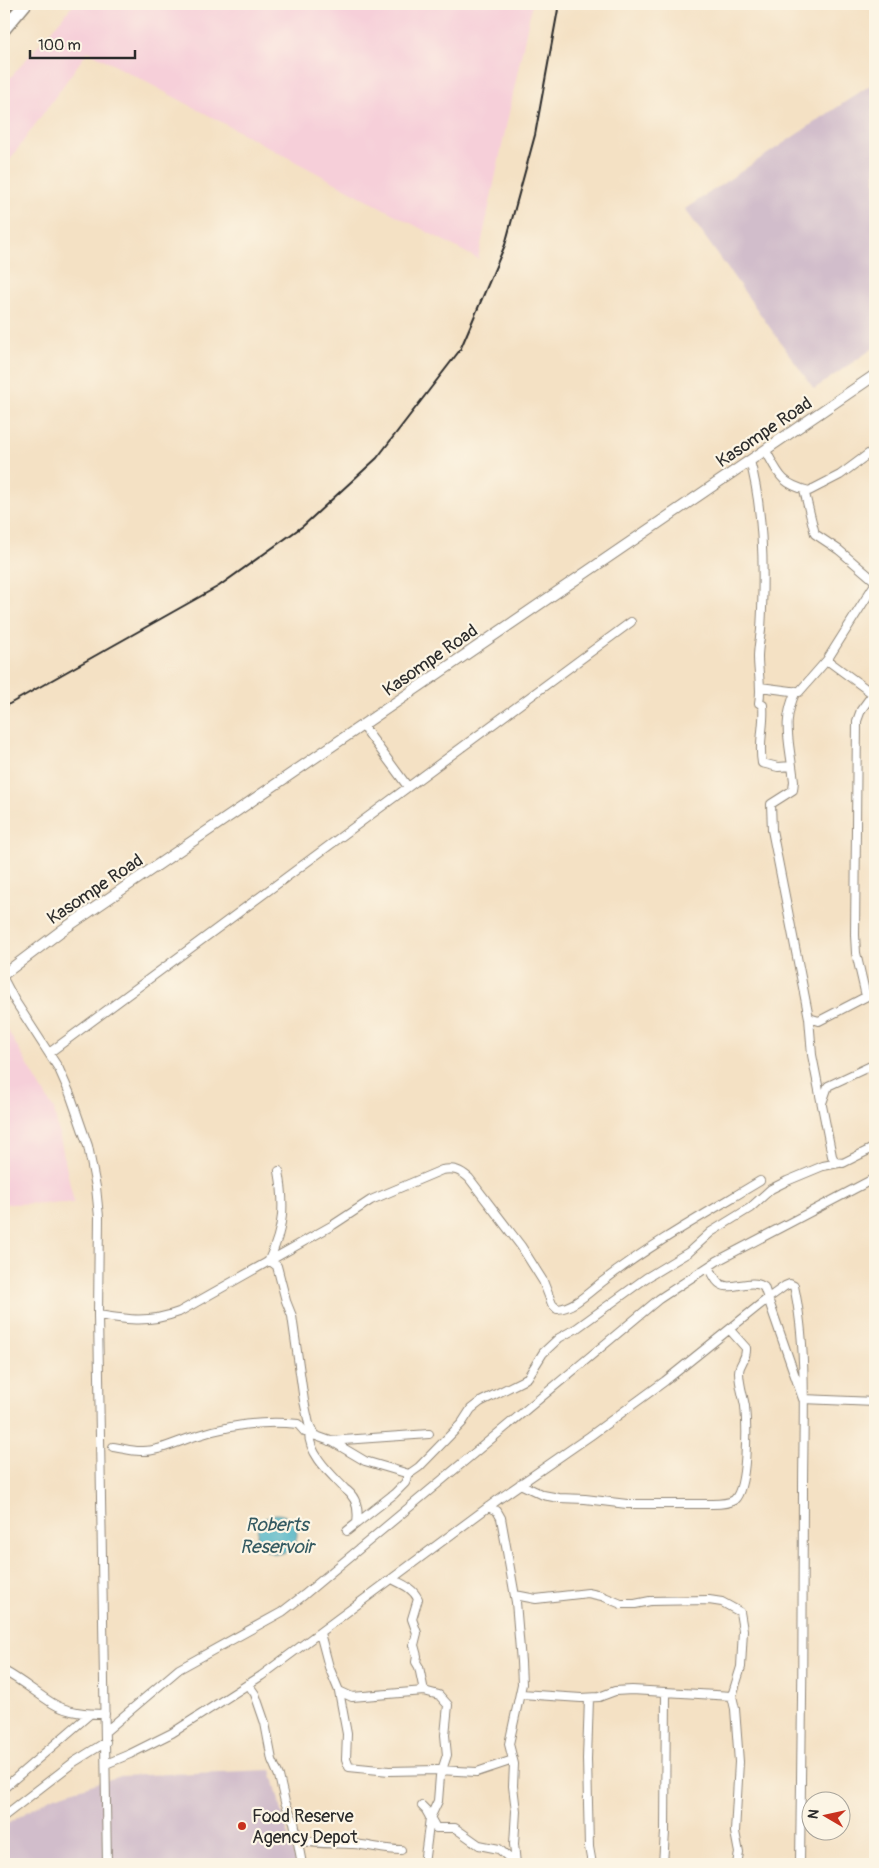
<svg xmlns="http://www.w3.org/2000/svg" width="879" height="1868" font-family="Pangolin,sans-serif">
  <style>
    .built { fill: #f6cfd9 }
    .industrial { fill: #d1bdcb }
    .water { fill: #46b1c4; stroke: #386e78 }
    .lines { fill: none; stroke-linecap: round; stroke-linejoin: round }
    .minor-casing { stroke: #908678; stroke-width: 10 }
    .tertiary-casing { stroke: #908678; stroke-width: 12 }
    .trunk-casing { stroke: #908678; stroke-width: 15 }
    .minor { stroke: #fff; stroke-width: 8 }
    .tertiary { stroke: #fff; stroke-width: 10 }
    .trunk { stroke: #fff; stroke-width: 12 }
    .rail { stroke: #2b2b2b; stroke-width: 2 }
    .poi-dot { fill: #c8321e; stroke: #fcf5e5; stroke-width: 2 }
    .labels { text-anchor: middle; stroke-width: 4.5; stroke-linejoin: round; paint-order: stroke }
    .street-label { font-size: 18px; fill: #2b2b2b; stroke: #fcf5e5 }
    .poi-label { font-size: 18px; fill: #2b2b2b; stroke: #fcf5e5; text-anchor: start }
    .water-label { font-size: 19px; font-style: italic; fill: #345a61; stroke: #fcf5e5 }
  </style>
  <rect width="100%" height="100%" fill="#fcf5e5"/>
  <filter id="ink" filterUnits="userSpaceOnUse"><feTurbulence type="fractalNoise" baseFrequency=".02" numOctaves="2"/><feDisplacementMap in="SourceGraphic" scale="10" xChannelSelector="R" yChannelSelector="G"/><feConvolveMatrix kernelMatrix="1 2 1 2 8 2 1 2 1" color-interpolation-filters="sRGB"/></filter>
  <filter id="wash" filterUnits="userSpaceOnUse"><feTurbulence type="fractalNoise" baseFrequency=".0096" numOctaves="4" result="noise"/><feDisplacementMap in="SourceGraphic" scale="20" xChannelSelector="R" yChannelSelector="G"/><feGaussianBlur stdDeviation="1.12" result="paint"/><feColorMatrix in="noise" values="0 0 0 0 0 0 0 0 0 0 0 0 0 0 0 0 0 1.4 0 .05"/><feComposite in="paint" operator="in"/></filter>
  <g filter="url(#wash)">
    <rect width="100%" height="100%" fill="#f4e1c4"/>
    <path class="built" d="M74 4H532L478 259 88 51 4 168V85Z
      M4 1024 54 1110 74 1203 4 1204Z"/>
    <path class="industrial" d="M875 82V347L814 389 685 209Z
      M271 1770 296 1864H4V1826L52 1797 120 1776Z"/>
    <path class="water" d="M257 1534a20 20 0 1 1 40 0a20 20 0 1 1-40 0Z"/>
  </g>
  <g filter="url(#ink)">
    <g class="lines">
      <g class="minor-casing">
        <path id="minor" d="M766 451C779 475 781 484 809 491L840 475 875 449
          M750 461C764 511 764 579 761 630 760 639 758 648 758 657 758 673 762 688 759 703L763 705C765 726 758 741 762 763L778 767 792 766 794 781 793 790 771 804 772 830 809 1018 819 1021 875 992
          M804 490 815 534 839 550 875 581
          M760 687 799 692 827 660
          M873 694 827 660 875 584
          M363 726 408 787
          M792 766C788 736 783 719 796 691
          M4 980 15 1001 59 1069 70 1094 88 1146 96 1187 99 1217 98 1315 107 1864
          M866 996 856 953 855 935 857 721 861 710 875 691
          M809 1018 812 1055 832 1156 835 1162 843 1163 875 1147
          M49 1053C244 910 436 765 631 622
          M822 1103 828 1086 875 1064
          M279 1171C285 1205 284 1228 269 1260L277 1266 286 1301 292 1316 304 1401 309 1424 314 1435
          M709 1267C711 1271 714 1277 717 1281 728 1295 749 1276 764 1287L803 1399 875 1402
          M98 1315C129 1320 149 1323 179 1312L333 1225 371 1200 442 1170C454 1168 460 1170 469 1178L521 1246 543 1281 552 1304 557 1309C574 1308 589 1292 602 1282 651 1244 707 1213 760 1181
          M309 1433C309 1455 331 1474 345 1489 357 1497 359 1509 357 1523L347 1531
          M329 1441 429 1434
          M113 1447C122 1448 131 1451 140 1451 159 1452 178 1441 196 1436 230 1425 263 1420 298 1424L305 1432 333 1442 365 1461 409 1474
          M520 1484 543 1495 559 1498 585 1499 627 1504H712C719 1504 728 1504 734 1500 748 1488 747 1425 745 1406 743 1395 739 1384 739 1372 739 1363 747 1360 746 1348L730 1330
          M488 1507 497 1511 501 1518 516 1602 521 1662 522 1684 509 1744 514 1764 513 1786 516 1811 514 1844 516 1864
          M357 1523 394 1494 405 1483 409 1474 419 1467 462 1423 471 1409 480 1402 522 1381 528 1377 543 1353 559 1338 577 1328 646 1278 689 1252 711 1232 750 1208 771 1189 787 1181 823 1166 839 1163
          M392 1579C402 1584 413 1588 418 1599L412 1619 417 1633 414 1645 417 1656 416 1662 419 1667 424 1691 439 1695 448 1705 445 1735 447 1755 440 1776 438 1801 430 1818 424 1864
          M515 1595 536 1599 588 1593 602 1596 621 1604H635L650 1601 709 1600 722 1602 740 1612 743 1630 741 1667 732 1696 735 1709 739 1762 735 1832 739 1853 737 1864
          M320 1633 329 1667 339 1691 352 1697 424 1691
          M4 1671C21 1680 36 1693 52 1703 68 1713 88 1714 105 1714
          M248 1684 255 1694 265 1723 272 1760 279 1776 285 1802 294 1822 302 1864
          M339 1691 347 1734 346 1759 349 1767 389 1771 438 1770 477 1772 513 1760
          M521 1694 581 1698 599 1697 615 1691 632 1690 732 1696
          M589 1698 587 1759 589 1847 592 1864
          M106 1731 179 1669 282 1612 304 1595 659 1299 717 1261 875 1178
          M106 1764 130 1754 172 1733 261 1676 499 1499 590 1436 665 1381 767 1299 785 1286 790 1284 794 1286C808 1349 803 1425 803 1490 803 1615 802 1739 800 1864
          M4 1788 90 1714
          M422 1806 426 1810 436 1828H455L479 1845 499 1849 516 1864
          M4 1816 74 1762 106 1742
          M297 1840C315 1844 334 1843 353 1844 369 1845 384 1850 401 1850
          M663 1864 665 1832 666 1692"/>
      </g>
      <g class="tertiary-casing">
        <path id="tertiary" d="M4 974 61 931 875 375"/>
      </g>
      <g class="trunk-casing">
        <path id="trunk" d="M4 6 6 4
          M4 29 25 4"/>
      </g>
      <use href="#minor" class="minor"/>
      <use href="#tertiary" class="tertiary"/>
      <use href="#trunk" class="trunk"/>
      <path class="rail" d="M4 707 219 586 303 526 377 458 460 350 505 245 535 135 559 4"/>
    </g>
  </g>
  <circle class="poi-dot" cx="242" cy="1826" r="5"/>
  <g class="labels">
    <g class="street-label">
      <text transform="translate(764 432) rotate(-34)" y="6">Kasompe Road</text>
      <text transform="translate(430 660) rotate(-35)" y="6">Kasompe Road</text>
      <text transform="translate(95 889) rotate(-34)" y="6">Kasompe Road</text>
    </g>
    <g class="poi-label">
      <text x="252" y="1822">Food Reserve<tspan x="252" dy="21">Agency Depot</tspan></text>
    </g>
    <g class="water-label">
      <text x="277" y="1531">Roberts<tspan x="277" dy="22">Reservoir</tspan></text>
    </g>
  </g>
  <rect width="879" height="1868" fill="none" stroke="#fcf5e5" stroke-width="20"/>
  <g transform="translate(826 1816) rotate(279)"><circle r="24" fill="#fcf5e5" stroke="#a8a49b"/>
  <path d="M0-4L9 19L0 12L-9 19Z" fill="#c8321e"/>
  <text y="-8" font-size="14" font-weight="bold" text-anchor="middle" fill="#2b2b2b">N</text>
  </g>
  <path d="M30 50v8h105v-8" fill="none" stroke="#2b2b2b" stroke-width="2.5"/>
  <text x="38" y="50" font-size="15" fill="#2b2b2b" stroke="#fcf5e5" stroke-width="4" paint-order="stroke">100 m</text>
</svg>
